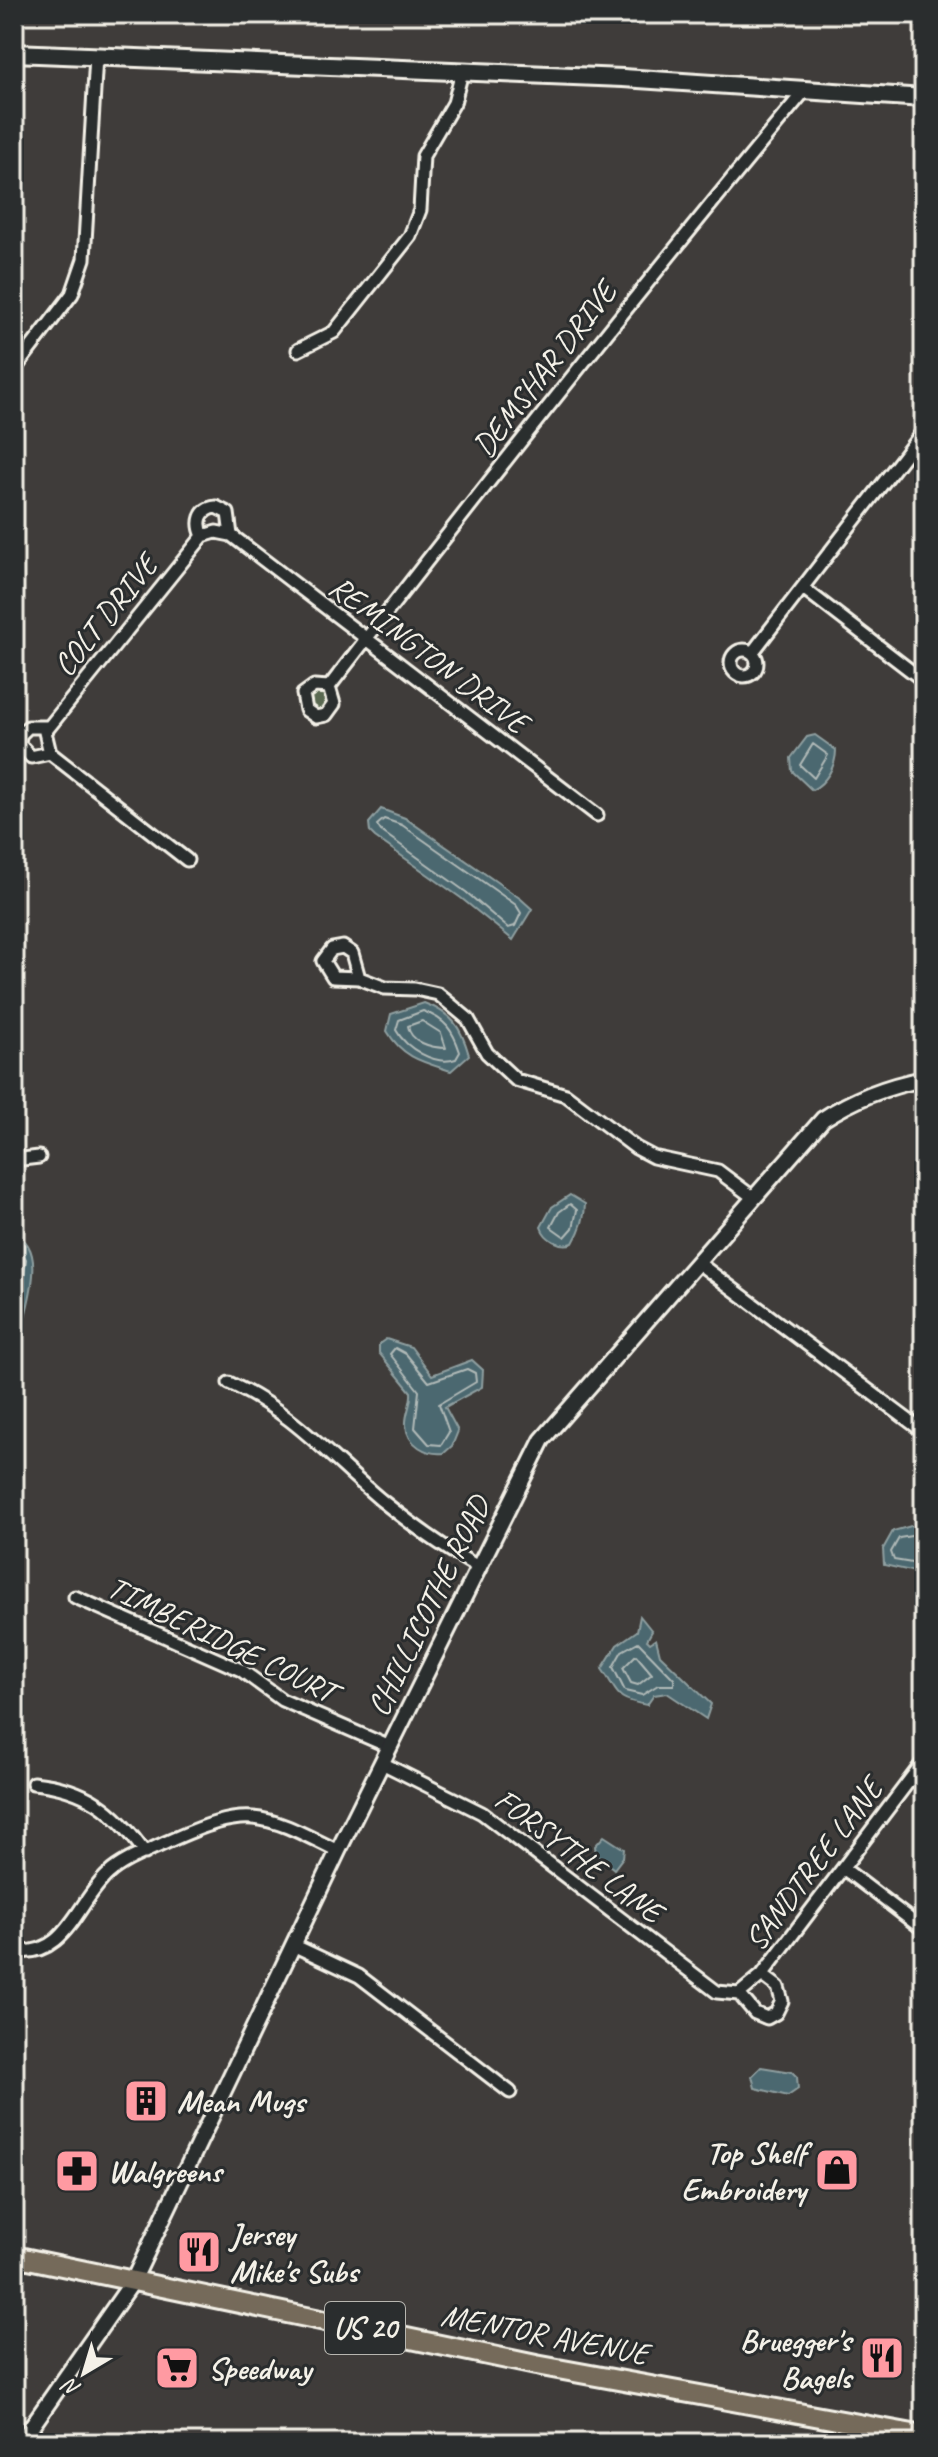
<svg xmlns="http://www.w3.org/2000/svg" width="938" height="2457" font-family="Caveat,sans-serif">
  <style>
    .green { fill: #5a6951; stroke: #a7ad9c; stroke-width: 2 }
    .water { fill: #4c6870; stroke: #8f9fa0; stroke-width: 2 }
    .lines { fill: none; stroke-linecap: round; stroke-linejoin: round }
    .shore { stroke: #b1bab8; stroke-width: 2 }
    .minor-casing { stroke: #f4f1e8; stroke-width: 17 }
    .tertiary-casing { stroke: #f4f1e8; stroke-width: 20 }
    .secondary-casing { stroke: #f4f1e8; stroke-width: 22 }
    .primary-casing { stroke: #f4f1e8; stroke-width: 24 }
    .minor { stroke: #2a2d2e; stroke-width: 11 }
    .tertiary { stroke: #2a2d2e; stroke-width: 14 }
    .secondary { stroke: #2a2d2e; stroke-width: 16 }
    .primary { stroke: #746a5a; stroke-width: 18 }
    .labels { text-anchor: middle; stroke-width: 6; stroke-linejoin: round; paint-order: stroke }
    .shield { fill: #2a2d2e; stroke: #b7b6b0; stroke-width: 2 }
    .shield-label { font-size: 30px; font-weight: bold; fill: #f4f1e8 }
    .street-label { font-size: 32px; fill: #f4f1e8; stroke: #2a2d2e }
    .poi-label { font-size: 32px; font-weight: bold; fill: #f4f1e8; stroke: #2a2d2e; text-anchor: start }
  </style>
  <rect width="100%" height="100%" fill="#3f3c3a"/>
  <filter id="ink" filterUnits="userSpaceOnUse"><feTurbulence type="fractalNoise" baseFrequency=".0125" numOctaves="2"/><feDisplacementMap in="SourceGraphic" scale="16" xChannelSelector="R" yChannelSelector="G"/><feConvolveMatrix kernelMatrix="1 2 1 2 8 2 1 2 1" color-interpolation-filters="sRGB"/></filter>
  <g filter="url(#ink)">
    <path class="green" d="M313 690 326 691 328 705 325 709H311L308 695Z"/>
    <path class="water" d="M815 735 836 750C836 766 826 783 812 790L792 771 791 758 807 737Z
      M381 809 405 818 521 899 532 909 513 940 461 898 375 837 370 832 369 823Z
      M424 1003C452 1013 461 1027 469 1055L451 1071C422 1062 403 1058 387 1031L391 1014Z
      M570 1195 585 1204C585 1219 580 1231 573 1243 560 1248 545 1239 541 1227L552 1207Z
      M14 1234C46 1246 30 1295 24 1321L17 1323Z
      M386 1339 411 1347 432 1375 472 1360 483 1370 482 1387 445 1407 458 1431 452 1446 444 1453C427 1455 407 1445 406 1425 405 1414 412 1404 411 1392L379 1353V1344Z
      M911 1526H924V1574L884 1565 883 1549 893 1531Z
      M640 1616 652 1631 647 1640 650 1643 656 1639 660 1655 711 1704 706 1719 667 1693 654 1695 647 1705C613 1699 620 1694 602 1669L617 1645 637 1631Z
      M604 1836 624 1849 623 1857 614 1869 596 1854 595 1846Z
      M761 2067 792 2072 797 2077 798 2089 788 2096 755 2088 752 2076Z"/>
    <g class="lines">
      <path class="shore" d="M813 744 828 755 814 778 800 765Z
        M384 819 402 825 516 905 521 913 515 926 508 928 466 892 381 831 377 825Z
        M423 1011C445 1019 453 1030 460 1052L456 1059C434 1066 406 1048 396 1030L399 1020Z
        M422 1021 441 1033 446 1048C431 1048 410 1042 408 1026Z
        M570 1204 577 1210 573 1228 565 1237 551 1227 559 1212Z
        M14 1241 26 1259 20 1304 14 1315
        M395 1348 406 1354 429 1382 467 1369 475 1373 476 1382 439 1404 449 1432 441 1445 429 1444 415 1428 419 1391 390 1354Z
        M924 1534 899 1538 891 1552 894 1560 924 1565
        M638 1642 674 1679V1685H658L642 1695 625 1691 613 1667 622 1651Z
        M636 1655 652 1674 638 1685 631 1683 623 1668Z"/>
      <g class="minor-casing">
        <path id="minor" d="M298 350 334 332 410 236 420 210 423 156 454 103 462 72
          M14 370 72 294 84 259 96 56
          M203 536C197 523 199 509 216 507L228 513 231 535
          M803 588 924 681
          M731 663a13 13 0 1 1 26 0a13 13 0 1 1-26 0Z
          M752 653 924 430
          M329 687 314 686 303 694 306 710 316 717 326 715 334 704 329 687C485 485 643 285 806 89
          M47 727H28L20 735 19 744 31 757 50 753
          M187 860 50 753 45 732 203 536 216 532 231 535 597 815
          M359 978 352 953 343 947 332 949 323 961 333 977 359 978 385 988 415 989 438 994 468 1019 487 1053 516 1080 566 1095 636 1148 653 1157 718 1171 754 1198
          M14 1160 39 1157
          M697 1262 924 1432
          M229 1383C290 1410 331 1458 381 1500 411 1524 444 1548 478 1567
          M75 1597 241 1670 282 1700 390 1747
          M382 1763 482 1813 717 1992 739 1994
          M33 1783C86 1788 115 1810 145 1853
          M843 1868 924 1930
          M293 1945 359 1976 510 2092
          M14 1951C66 1959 77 1902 108 1874 123 1860 148 1851 167 1842 249 1805 260 1812 338 1851
          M739 1994 762 1975 924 1761
          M739 1994 755 2013 767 2018 776 2013 782 2001 778 1987 762 1975"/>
      </g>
      <g class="tertiary-casing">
        <path id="tertiary" d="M20 2443 133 2281 338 1851 542 1440 823 1119C855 1098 887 1086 924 1079"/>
      </g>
      <g class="secondary-casing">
        <path id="secondary" d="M14 53 623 78 924 98"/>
      </g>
      <g class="primary-casing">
        <path id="primary" d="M14 2256 536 2365 924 2436"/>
      </g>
      <use href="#minor" class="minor"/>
      <use href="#tertiary" class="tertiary"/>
      <use href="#secondary" class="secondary"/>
      <use href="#primary" class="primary"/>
    </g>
  </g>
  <defs>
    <g id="building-square" transform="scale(2.3)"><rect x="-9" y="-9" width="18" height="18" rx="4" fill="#ff9aa2" stroke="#2a2d2e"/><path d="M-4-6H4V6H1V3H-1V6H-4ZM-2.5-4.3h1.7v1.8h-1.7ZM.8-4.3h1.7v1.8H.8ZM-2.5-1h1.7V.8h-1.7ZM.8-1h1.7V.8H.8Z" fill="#111"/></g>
    <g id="shop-square" transform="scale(2.3)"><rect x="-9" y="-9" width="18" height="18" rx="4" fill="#ff9aa2" stroke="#2a2d2e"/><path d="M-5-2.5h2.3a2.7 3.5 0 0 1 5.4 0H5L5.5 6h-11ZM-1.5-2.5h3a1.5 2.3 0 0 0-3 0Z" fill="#111"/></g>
    <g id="pharmacy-square" transform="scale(2.3)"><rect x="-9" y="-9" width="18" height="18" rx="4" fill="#ff9aa2" stroke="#2a2d2e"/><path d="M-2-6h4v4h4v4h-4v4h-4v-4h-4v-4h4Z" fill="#111"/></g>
    <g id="restaurant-square" transform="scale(2.3)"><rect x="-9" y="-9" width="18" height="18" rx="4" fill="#ff9aa2" stroke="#2a2d2e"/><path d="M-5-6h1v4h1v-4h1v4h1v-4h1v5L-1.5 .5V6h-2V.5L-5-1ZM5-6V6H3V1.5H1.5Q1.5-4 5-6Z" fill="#111"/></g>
    <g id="supermarket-square" transform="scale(2.3)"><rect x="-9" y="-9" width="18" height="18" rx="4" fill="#ff9aa2" stroke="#2a2d2e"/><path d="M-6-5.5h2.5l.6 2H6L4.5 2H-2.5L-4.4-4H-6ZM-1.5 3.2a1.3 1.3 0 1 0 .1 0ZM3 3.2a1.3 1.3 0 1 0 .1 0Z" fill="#111"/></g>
  </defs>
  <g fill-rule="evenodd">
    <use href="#building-square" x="146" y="2101"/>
    <use href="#shop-square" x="837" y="2170"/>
    <use href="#pharmacy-square" x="77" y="2171"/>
    <use href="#restaurant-square" x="199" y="2252"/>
    <use href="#restaurant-square" x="882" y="2358"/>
    <use href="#supermarket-square" x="177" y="2368"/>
  </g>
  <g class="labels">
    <rect class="shield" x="325" y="2302" width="80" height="52" rx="6"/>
    <g class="shield-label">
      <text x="365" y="2338">US 20</text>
    </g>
    <g class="street-label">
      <text transform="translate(544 369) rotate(-52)" y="11">DEMSHAR DRIVE</text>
      <text transform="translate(105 615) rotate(-51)" y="11">COLT DRIVE</text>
      <text transform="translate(429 654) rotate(37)" y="11">REMINGTON DRIVE</text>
      <text transform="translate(428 1606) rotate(-64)" y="11">CHILLICOTHE ROAD</text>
      <text transform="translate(222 1639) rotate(26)" y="11">TIMBERIDGE COURT</text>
      <text transform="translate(579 1855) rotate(37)" y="11">FORSYTHE LANE</text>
      <text transform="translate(813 1864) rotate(-53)" y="11">SANDTREE LANE</text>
      <text transform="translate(545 2334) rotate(11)" y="11">MENTOR AVENUE</text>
    </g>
    <g class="poi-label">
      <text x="177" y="2112">Mean Mugs</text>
      <text x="806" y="2163" text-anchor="end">Top Shelf<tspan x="806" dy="37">Embroidery</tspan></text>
      <text x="108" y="2182">Walgreens</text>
      <text x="230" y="2245">Jersey<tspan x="230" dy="37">Mike's Subs</tspan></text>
      <text x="851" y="2351" text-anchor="end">Bruegger's<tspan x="851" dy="37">Bagels</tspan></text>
      <text x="208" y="2379">Speedway</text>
    </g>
  </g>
  <rect width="938" height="2457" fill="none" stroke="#2a2d2e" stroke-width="48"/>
  <rect x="24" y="24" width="890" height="2409" fill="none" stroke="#f4f1e8" stroke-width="3" filter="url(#ink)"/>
  <g transform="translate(84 2373) rotate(218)" stroke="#2a2d2e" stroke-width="6" paint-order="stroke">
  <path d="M0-6L14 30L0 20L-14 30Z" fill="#f4f1e8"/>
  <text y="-12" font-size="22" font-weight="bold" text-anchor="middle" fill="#f4f1e8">N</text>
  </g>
</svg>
